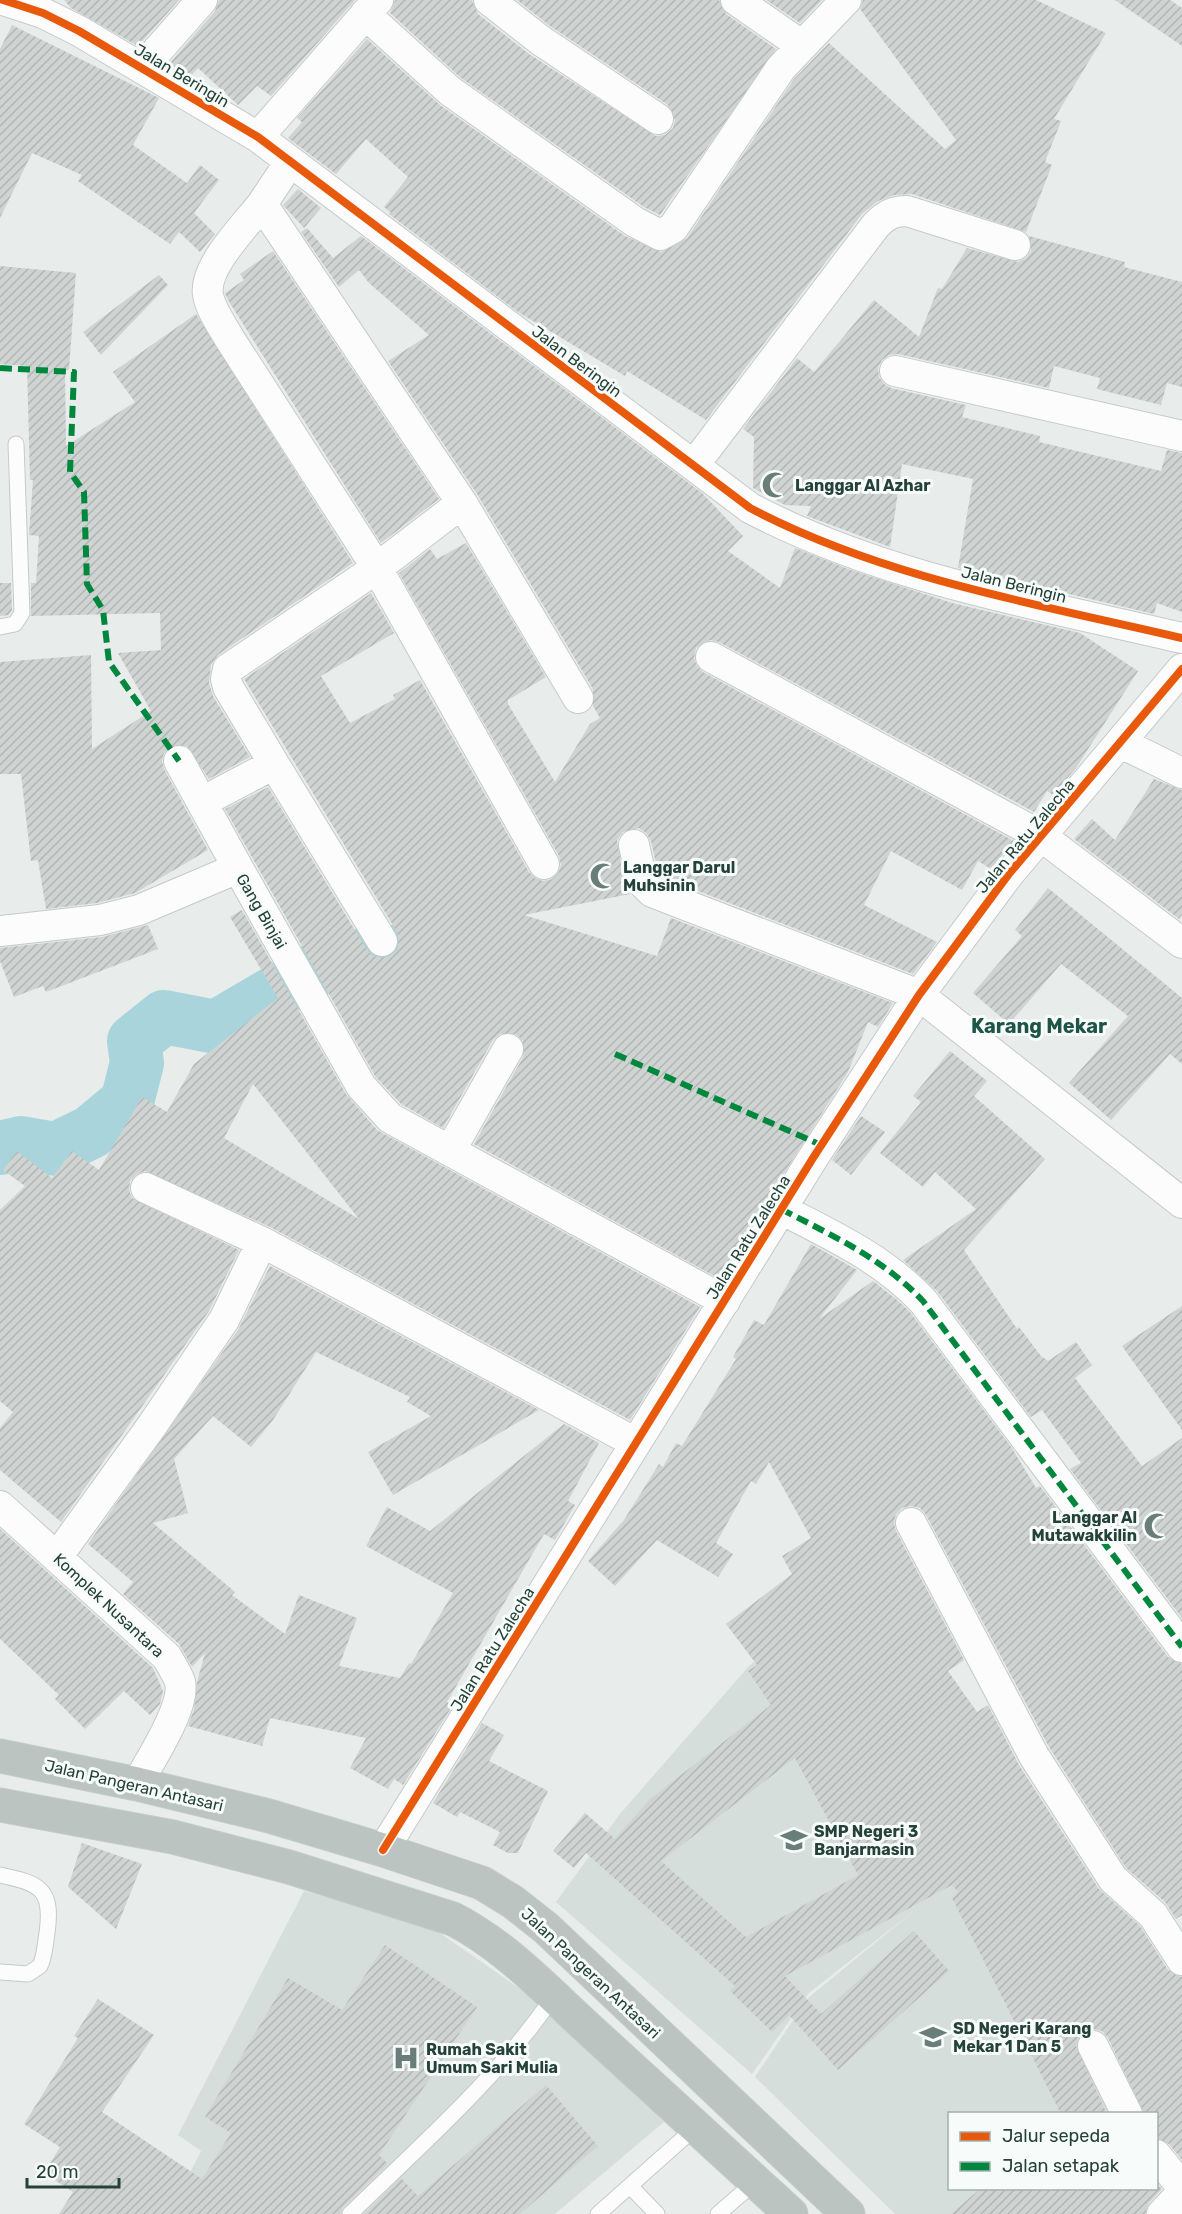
<svg xmlns="http://www.w3.org/2000/svg" width="1182" height="2214" font-family="Rubik,sans-serif">
  <style>
    .built { fill: #d6dedb }
    .lines { fill: none; stroke-linecap: round; stroke-linejoin: round }
    .river { stroke: #a9d4db; stroke-width: 54 }
    .building { fill: url(#building-hatch); fill-rule: evenodd }
    .lane-casing { stroke: #c5cac8; stroke-width: 17 }
    .street-casing { stroke: #c5cac8; stroke-width: 32 }
    .highway-casing { stroke: #c3ccc9; stroke-width: 35 }
    .lane { stroke: #fcfcfc; stroke-width: 15 }
    .street { stroke: #fcfcfc; stroke-width: 30 }
    .highway { stroke: #bcc4c2; stroke-width: 33 }
    .quiet { stroke: #00873e; stroke-width: 6; stroke-dasharray: 12 6; stroke-linecap: butt }
    .cycleway-casing { stroke: #f7fbf9; stroke-width: 11 }
    .cycleway { stroke: #e8590c; stroke-width: 8 }
    .labels { text-anchor: middle; stroke-width: 6; stroke-linejoin: round; paint-order: stroke }
    .street-label { font-size: 16px; fill: #24423a; stroke: #f7fbf9 }
    .poi-label { font-size: 16px; font-weight: bold; fill: #24423a; stroke: #f7fbf9; text-anchor: start }
    .quarter-label { font-size: 20px; font-weight: bold; fill: #1f5548; stroke: #f7fbf9 }
  </style>
  <defs>
    <pattern id="building-hatch" width="6" height="6" patternUnits="userSpaceOnUse" patternTransform="scale(1.5)"><rect width="6" height="6" fill="#cfd4d2"/><path d="M-1 1l2-2M0 6l6-6M5 7l2-2" fill="none" stroke="#b2b7b5"/></pattern>
  </defs>
  <rect width="100%" height="100%" fill="#e8edeb"/>
  <path class="built" d="M809 1617 996 1866 1123 2113 950 2114V2188L1055 2189 1025 2214H895L755 2077 808 1998 915 1910 809 1993 752 2074 556 1902 619 1815 749 1666Z
    M304 1891 427 1924 526 1993 664 2122 555 2214H169L201 2151 178 2135Z"/>
  <g class="lines">
    <path class="river" d="M0 1148 21 1143 56 1149 91 1132 127 1102 137 1063 134 1041 164 1017 216 1027 310 972 347 957 465 944"/>
  </g>
  <path class="building" d="M64 0H179L138 46 71 8Z
    M219 0H355L271 96 257 86 238 105 198 68 190 77 169 64 215 11Z
    M395 0H472L478 14 529 54 656 136 665 135 673 128 675 120 668 105 550 26 517 0H719L726 14 776 49 660 215 644 207 461 78 390 13Z
    M766 0H822L800 23Z
    M863 0H1036L1106 33 1054 119 1061 121 1045 162 1052 165 1026 232 912 194 894 195 878 201 862 214 706 420 627 371 625 376 518 312 389 214 391 213 384 207 408 177 366 139 336 174 288 138 302 122 297 118 367 39 440 105 625 236 661 252 687 238 794 79 829 43 945 149 956 140 860 9Z
    M1115 0H1170L1182 8V46Z
    M12 25 159 98 133 145 187 183 200 165 219 180 194 213 215 234 200 252 179 232 170 244 78 181 82 175 32 153 0 218V49Z
    M298 189 321 208 304 228 283 205Z
    M307 228 333 258 361 236 702 493 743 536 728 551 780 588 795 548 848 569 952 603 1080 633 1138 671 1076 768 1053 795 1047 791 1034 812 719 642 710 640 696 648 694 658 697 666 703 672 1014 841 991 869 978 861 962 890 891 851 864 905 937 942 913 974 662 877 658 873 651 841 646 833 639 828 623 832 617 840 625 886 630 894 524 915 657 956 671 918 893 1003 878 1027 868 1022 848 1072 718 1278 474 1144 523 1057V1041L516 1034H500L493 1040 443 1128 401 1104 375 1076 225 809 268 787 367 950 373 956 382 958 390 956 397 950 399 941 397 932 244 679 371 593 394 633 321 676 350 723 395 699 393 695 420 680 529 872 535 878 543 881 552 879 558 873 561 865 559 856 399 573 430 549 437 559 466 543 546 677 508 700V704L555 782 590 724 600 718 593 706V689L477 494 388 361 429 335 369 283 359 270 339 287 301 232Z
    M1029 236 1125 262 1124 267 1182 282V387L1167 383 1161 405 1097 389 1100 378 1054 366 1049 388 898 354 889 355 882 360 878 368 879 377 884 384 891 388 966 405 962 417 1040 436 1039 442 1161 471 1167 450 1182 453V612L1157 603 1154 614 958 568 973 479 902 464 890 547 807 516 811 506 785 505 753 488 754 437 743 429 797 358 814 372 874 300 919 337 938 288 942 289 967 248 1018 262 1026 258 1031 251Z
    M273 251 439 499 381 543 228 300 225 293 244 280 240 274Z
    M0 266 76 273 69 370H65L66 446 135 402 113 372 196 314 353 563 218 655 211 665 209 683 213 696 250 757 209 779 187 746H171L164 753 162 761 164 769 208 850 135 893 97 903 46 909 38 860 31 861 21 774H0V662L91 655 92 749 151 711 118 653 161 650 160 613 31 616V583H36L39 536 29 535 33 480H30L27 366 0 364Z
    M159 275 168 285 101 355 83 332Z
    M0 583H11L12 610 9 615 0 616Z
    M1154 779 1182 790V915L1179 919 1074 839 1092 819 1115 840Z
    M1048 888 1182 998V1064L1170 1054 1111 1120 1069 1083 1128 1016 1061 964 1009 1024 973 993 1022 936 1015 930Z
    M242 910 346 1094 377 1130 700 1307 630 1420 270 1227 145 1171 137 1174 130 1181 129 1190 132 1198 239 1250 209 1311 61 1522 0 1470V1428L13 1412 0 1401V1210L25 1186 3 1170 17 1151 52 1178 72 1151 99 1170 142 1097 167 1112 194 1064 278 998 230 917ZM253 1084 359 1219 224 1138Z
    M148 925 158 949 46 992 43 986 14 997 0 961V948L102 937Z
    M950 1051 987 1081 974 1096 1045 1159 964 1250 1017 1329 1019 1327 1041 1356 1048 1361 1076 1342 1092 1365 1075 1378 1142 1466 1182 1438V1618L1070 1469 1081 1463 1042 1410 1031 1417 937 1291 903 1260 976 1209 935 1172 923 1187 880 1153 921 1102 913 1096Z
    M861 1116 885 1132 851 1175 832 1160Z
    M811 1244 857 1270 819 1319 873 1281 896 1299 910 1312 1012 1448 1036 1488 1040 1486 1168 1657 1182 1664V1915L1176 1919 1165 1902 1126 1868 1049 1747 926 1515 920 1508 911 1506 902 1508 896 1514 894 1523 896 1531 964 1660 948 1671 977 1712 988 1705 1019 1765 1099 1889 1140 1926 1168 1970 1182 1977V2160L1169 2144 1156 2138V2114H1144L1108 2038 1102 2031 1093 2029 1085 2031 1078 2037 1076 2046 1107 2114H1061L952 1898 958 1892 952 1885 785 1976 821 2014 914 1931 949 1971 838 2070 789 2015 772 2032 730 1991 735 1986 586 1853 574 1868 553 1851 585 1813 615 1839 650 1799 771 1705 748 1671 757 1665 726 1624 792 1574 782 1556 811 1538 769 1462 756 1484 751 1481 716 1543 733 1554 718 1577 657 1540 615 1586 588 1561 624 1520 659 1464 663 1467 676 1443 682 1446 736 1359 733 1357 754 1320 764 1325ZM795 1758 858 1875 746 1937 661 1861Z
    M270 1266 539 1410 393 1495 368 1452 431 1416 407 1402 410 1397 316 1352 273 1420 251 1447 213 1416 174 1459 188 1513 153 1523 235 1592 232 1595 285 1634 299 1595 357 1618 339 1666 400 1678 409 1663 411 1664 453 1593 366 1546 387 1507 430 1531 564 1424 599 1443 568 1501 575 1505 555 1540 544 1534 447 1702 453 1705 403 1785 394 1779 388 1789 350 1768 366 1738 270 1718 262 1746 188 1726 194 1709 197 1682 205 1653 192 1667 179 1644 123 1594 133 1582 88 1544 238 1330Z
    M1182 1306V1430L1122 1346Z
    M0 1529 153 1668 163 1691 160 1704 150 1715 124 1691 85 1729 55 1699 59 1695 0 1639Z
    M482 1723 504 1735 489 1761 548 1791 518 1853H508L493 1845 500 1832 460 1812 457 1817 433 1803Z
    M82 1843 142 1864 116 1929 68 1887Z
    M385 1945 477 2007 379 2155 388 2164 343 2207 340 2214H59L73 2192 44 2173 60 2147 24 2124 78 2038 74 2036 98 1999 154 2035 102 2112 202 2179 231 2133 205 2117 288 1978 342 2010Z
    M546 2085 598 2146 520 2214H364L401 2178 418 2196Z
    M1156 2183 1162 2189 1149 2203 1145 2214H951L981 2188H1156Z"/>
  <g class="lines">
    <g class="lane-casing">
      <path id="lane" d="M0 627 15 624 22 613 16 444
        M0 1875C41 1883 53 1890 47 1933 45 1944 45 1956 40 1966L28 1974 0 1972
        M630 2186 657 2214
        M350 2214C421 2145 497 2079 553 1997
        M598 2214 696 2127
        M718 2214 755 2182"/>
    </g>
    <g class="street-casing">
      <path id="street" d="M3 0 43 13 79 31 258 137 750 508C883 578 1037 604 1182 638
        M489 0 540 40 658 119
        M736 0 801 45
        M365 14 450 91 635 222 660 235 673 228 781 68 846 0
        M143 67 202 0
        M258 137 378 0
        M290 162 262 204 462 503 578 698
        M262 204C246 225 203 267 208 295 211 311 223 327 231 341L377 568 544 864
        M895 371 1182 436
        M694 465 876 225C886 215 893 211 907 211L1015 245
        M711 657 1041 836 1182 943
        M1121 743 1182 773
        M179 761 238 868
        M274 764 228 687 226 679 228 669 377 568 462 503
        M202 802 274 764 382 941
        M634 845 642 882 652 892 919 995 1182 1203
        M0 931 100 920 139 910 238 868 361 1086 390 1118 725 1301
        M450 1151 508 1049
        M146 1188 262 1242 636 1443
        M781 1209C833 1236 882 1258 923 1301L1182 1647
        M0 1506 167 1657C171 1665 177 1673 180 1682 186 1707 149 1762 137 1784
        M911 1523 1034 1756 1113 1879 1153 1915 1182 1960
        M57 1557 151 1427 224 1320 262 1242
        M383 1850 813 1158 919 995 1008 875 1182 669
        M1093 2046 1127 2114
        M1156 2155 1182 2187
        M1162 2214 1182 2193"/>
    </g>
    <g class="highway-casing">
      <path id="highway" d="M0 1756 137 1784 269 1816 383 1850 482 1883 513 1902 546 1928 848 2214
        M0 1805 173 1837 289 1867 453 1919C506 1946 548 1992 591 2031 658 2092 724 2153 791 2214"/>
    </g>
    <use href="#lane" class="lane"/>
    <use href="#street" class="street"/>
    <use href="#highway" class="highway"/>
    <path class="quiet" d="M0 368 74 372 70 472 84 492 87 584 103 610 109 662 179 761
      M615 1054 821 1145
      M781 1209C833 1236 882 1258 923 1301L1182 1647"/>
    <g class="cycleway-casing">
      <path id="cycleway" d="M3 0 43 13 79 31 258 137 750 508C883 578 1037 604 1182 638
        M383 1850 813 1158 919 995 1008 875 1182 669"/>
    </g>
    <use href="#cycleway" class="cycleway"/>
  </g>
  <defs>
    <g id="mosque-bare" transform="scale(2.07)"><path d="M3.5-4.9A6 6 0 1 0 3.5 4.9A5 5 0 1 1 3.5-4.9Z" fill="#697e78" stroke="#f7fbf9" stroke-width="2.5" paint-order="stroke"/></g>
    <g id="school-bare" transform="scale(2.07)"><path d="M0-5L7-2L0 1L-7-2ZM-4 1L0 2.5L4 1V4Q0 6-4 4Z" fill="#697e78" stroke="#f7fbf9" stroke-width="2.5" paint-order="stroke"/></g>
    <g id="hospital-bare" transform="scale(2.07)"><path d="M-5-5h3v3.5h4V-5h3V5h-3V1.5h-4V5h-3Z" fill="#697e78" stroke="#f7fbf9" stroke-width="2.5" paint-order="stroke"/></g>
  </defs>
  <g fill-rule="evenodd">
    <use href="#mosque-bare" x="775" y="485"/>
    <use href="#mosque-bare" x="603" y="876"/>
    <use href="#mosque-bare" x="1157" y="1526"/>
    <use href="#school-bare" x="794" y="1840"/>
    <use href="#school-bare" x="933" y="2037"/>
    <use href="#hospital-bare" x="406" y="2058"/>
  </g>
  <g class="labels">
    <g class="street-label">
      <text transform="translate(182 75) rotate(31)" y="6">Jalan Beringin</text>
      <text transform="translate(577 361) rotate(37)" y="6">Jalan Beringin</text>
      <text transform="translate(1014 584) rotate(14)" y="6">Jalan Beringin</text>
      <text transform="translate(1025 836) rotate(-50)" y="6">Jalan Ratu Zalecha</text>
      <text transform="translate(262 911) rotate(60)" y="6">Gang Binjai</text>
      <text transform="translate(748 1237) rotate(-58)" y="6">Jalan Ratu Zalecha</text>
      <text transform="translate(109 1605) rotate(43)" y="6">Komplek Nusantara</text>
      <text transform="translate(492 1649) rotate(-58)" y="6">Jalan Ratu Zalecha</text>
      <text transform="translate(134 1785) rotate(13)" y="6">Jalan Pangeran Antasari</text>
      <text transform="translate(591 1973) rotate(43)" y="6">Jalan Pangeran Antasari</text>
    </g>
    <g class="poi-label">
      <text x="795" y="491">Langgar Al Azhar</text>
      <text x="623" y="873">Langgar Darul<tspan x="623" dy="18">Muhsinin</tspan></text>
      <text x="1137" y="1523" text-anchor="end">Langgar Al<tspan x="1137" dy="18">Mutawakkilin</tspan></text>
      <text x="814" y="1837">SMP Negeri 3<tspan x="814" dy="18">Banjarmasin</tspan></text>
      <text x="953" y="2034">SD Negeri Karang<tspan x="953" dy="18">Mekar 1 Dan 5</tspan></text>
      <text x="426" y="2055">Rumah Sakit<tspan x="426" dy="18">Umum Sari Mulia</tspan></text>
    </g>
    <g class="quarter-label">
      <text x="1039" y="1033">Karang Mekar</text>
    </g>
  </g>
  <rect x="948" y="2112" width="210" height="78" fill="#f7fbf9" stroke="#a3b1ad" stroke-width="1.5"/>
  <rect x="960" y="2132" width="30" height="9" fill="#e8590c" stroke="#a3b1ad" stroke-width="1.5"/>
  <text x="1002" y="2142" font-size="18" fill="#24423a">Jalur sepeda</text>
  <rect x="960" y="2162" width="30" height="9" fill="#00873e" stroke="#a3b1ad" stroke-width="1.5"/>
  <text x="1002" y="2172" font-size="18" fill="#24423a">Jalan setapak</text>
  <path d="M27 2178v9h92v-9" fill="none" stroke="#24423a" stroke-width="3"/>
  <text x="36" y="2178" font-size="18" fill="#24423a" stroke="#f7fbf9" stroke-width="4.5" paint-order="stroke">20 m</text>
</svg>
